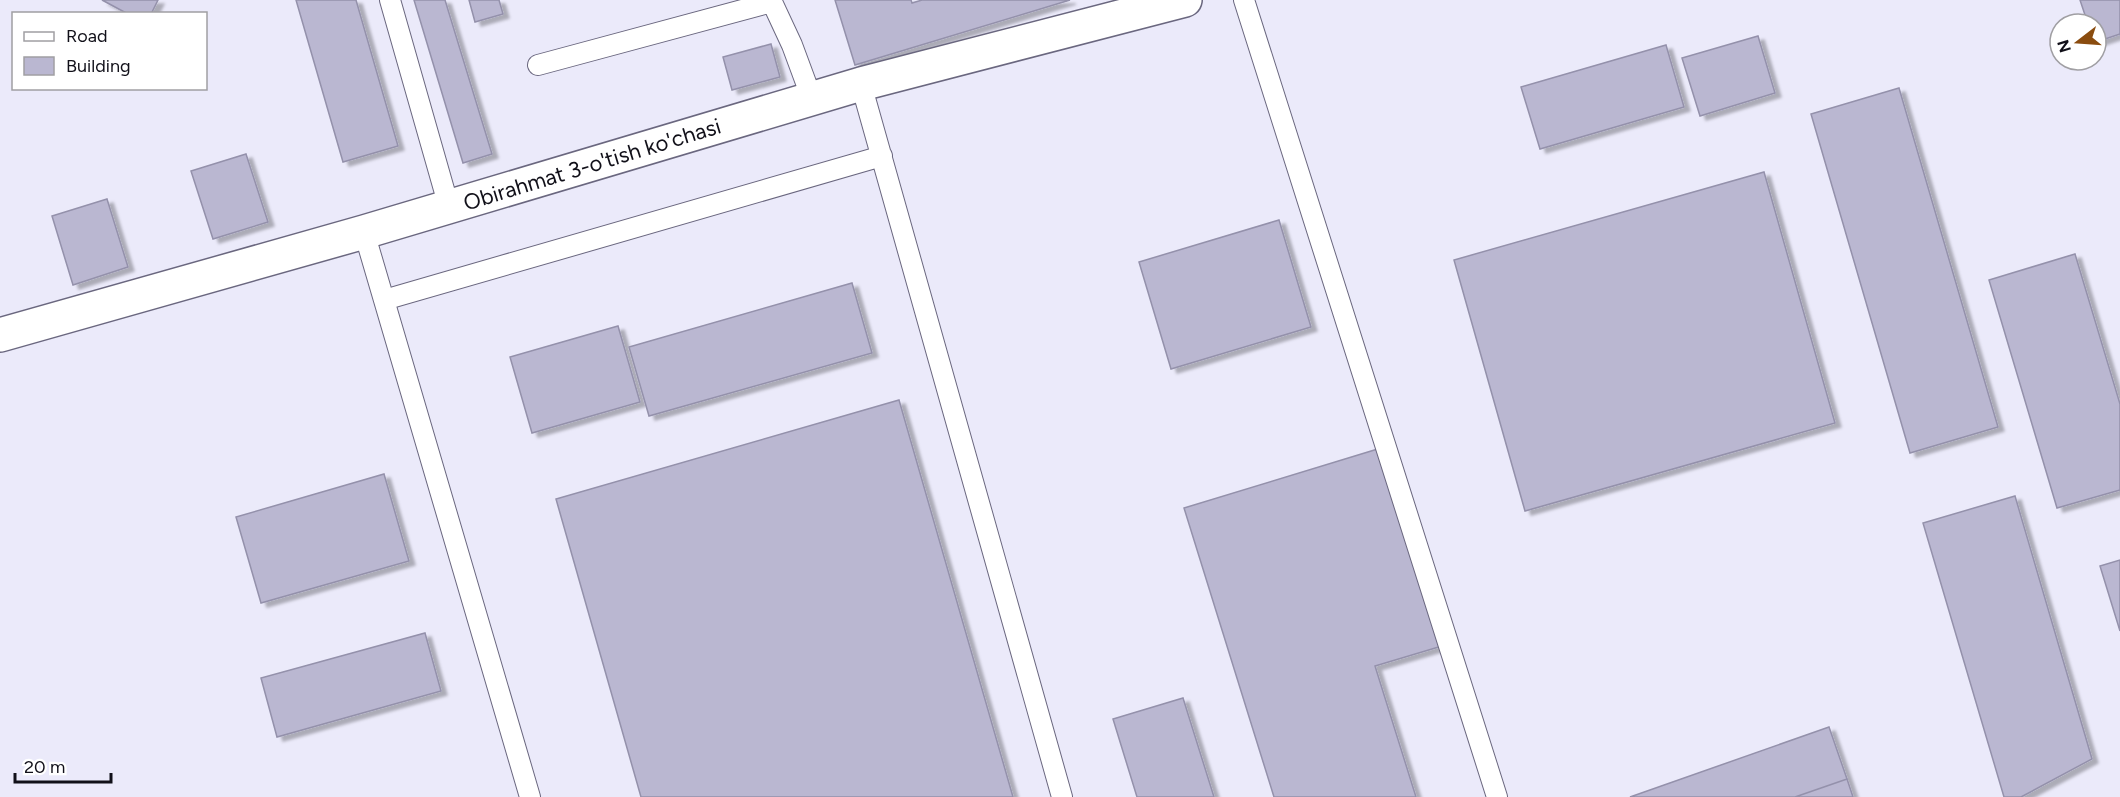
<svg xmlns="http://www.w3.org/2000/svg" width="2120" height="797" font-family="Figtree,sans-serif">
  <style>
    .building { fill: #bab7d1; stroke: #9491ab; stroke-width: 1.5; filter: url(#shadow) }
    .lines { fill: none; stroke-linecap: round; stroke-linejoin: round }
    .lane-casing { stroke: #6a677f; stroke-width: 22 }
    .street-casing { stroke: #6a677f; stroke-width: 36 }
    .lane { stroke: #fff; stroke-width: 20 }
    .street { stroke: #fff; stroke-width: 33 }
    .labels { text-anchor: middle; stroke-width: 6; stroke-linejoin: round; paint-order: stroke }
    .street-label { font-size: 22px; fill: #111019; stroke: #fff }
  </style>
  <defs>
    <filter id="shadow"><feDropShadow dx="6" dy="4" stdDeviation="1.5" flood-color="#0004"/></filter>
  </defs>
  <rect width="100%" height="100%" fill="#ebeafa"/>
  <path class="building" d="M102 0H158L151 14H128Z
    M296 0H356L398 146 343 162Z
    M414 0H445L492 154 463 163Z
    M469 0H499L503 14 475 22Z
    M835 0H911L912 3 922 0H1070L855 65Z
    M2080 0H2120V34L2096 42V24H2088Z
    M1758 36 1775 93 1700 116 1682 58Z
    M771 44 780 77 732 90 723 57Z
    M1666 45 1684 107 1540 149 1521 87Z
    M1899 88 1998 427 1910 453 1811 114Z
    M246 154 268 222 213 239 191 171Z
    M1764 172 1835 423 1525 511 1454 260Z
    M107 199 128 267 73 285 52 216Z
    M1279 220 1311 327 1171 369 1139 262Z
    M2075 254 2120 404V490L2057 508 1989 280Z
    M852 283 872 353 649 416 629 347Z
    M618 326 640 402 532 433 510 357Z
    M899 400 1013 797H641L556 499Z
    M1381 448 1442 646 1375 666 1416 797H1274L1184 508Z
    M384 474 409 561 261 603 236 517Z
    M2015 496 2092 759 2021 797H2004L1923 523Z
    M2120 560V631L2100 566Z
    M425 633 441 691 277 737 261 678Z
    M1183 698 1214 797H1137L1113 719Z
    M1829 727 1847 779 1795 797H1630Z
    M1847 779 1853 797H1795Z"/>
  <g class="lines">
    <g class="lane-casing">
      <path id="lane" d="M390 0 449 207
        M1244 0 1497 797
        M538 65 772 2 792 45 812 99
        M861 84 1062 797
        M364 232 530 797
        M384 300 882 156"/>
    </g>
    <g class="street-casing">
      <path id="street" d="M0 335 364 232 861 84 1185 0"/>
    </g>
    <use href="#lane" class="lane"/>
    <use href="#street" class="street"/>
  </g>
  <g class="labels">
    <g class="street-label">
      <text transform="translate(592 164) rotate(-17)" y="8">Obirahmat 3-o'tish ko'chasi</text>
    </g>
  </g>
  <rect x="12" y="12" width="195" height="78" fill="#ffffff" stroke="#a09fa3" stroke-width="1.5"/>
  <rect x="24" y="32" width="30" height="9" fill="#ffffff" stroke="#a09fa3" stroke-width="1.5"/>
  <text x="66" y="42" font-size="18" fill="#111019">Road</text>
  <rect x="24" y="57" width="30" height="18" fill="#bab7d1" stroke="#a09fa3" stroke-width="1.5"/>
  <text x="66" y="72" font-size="18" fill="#111019">Building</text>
  <g transform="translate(2078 42) rotate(253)"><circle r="28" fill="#ffffff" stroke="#a09fa3" stroke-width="1.5"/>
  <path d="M0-4.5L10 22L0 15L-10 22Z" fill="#8a4c0f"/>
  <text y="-9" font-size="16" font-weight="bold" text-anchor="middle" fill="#111019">N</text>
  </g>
  <path d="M15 773v9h96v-9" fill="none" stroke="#111019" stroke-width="3"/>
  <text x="24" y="773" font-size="18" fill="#111019" stroke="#ffffff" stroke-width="4.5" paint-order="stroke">20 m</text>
</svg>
